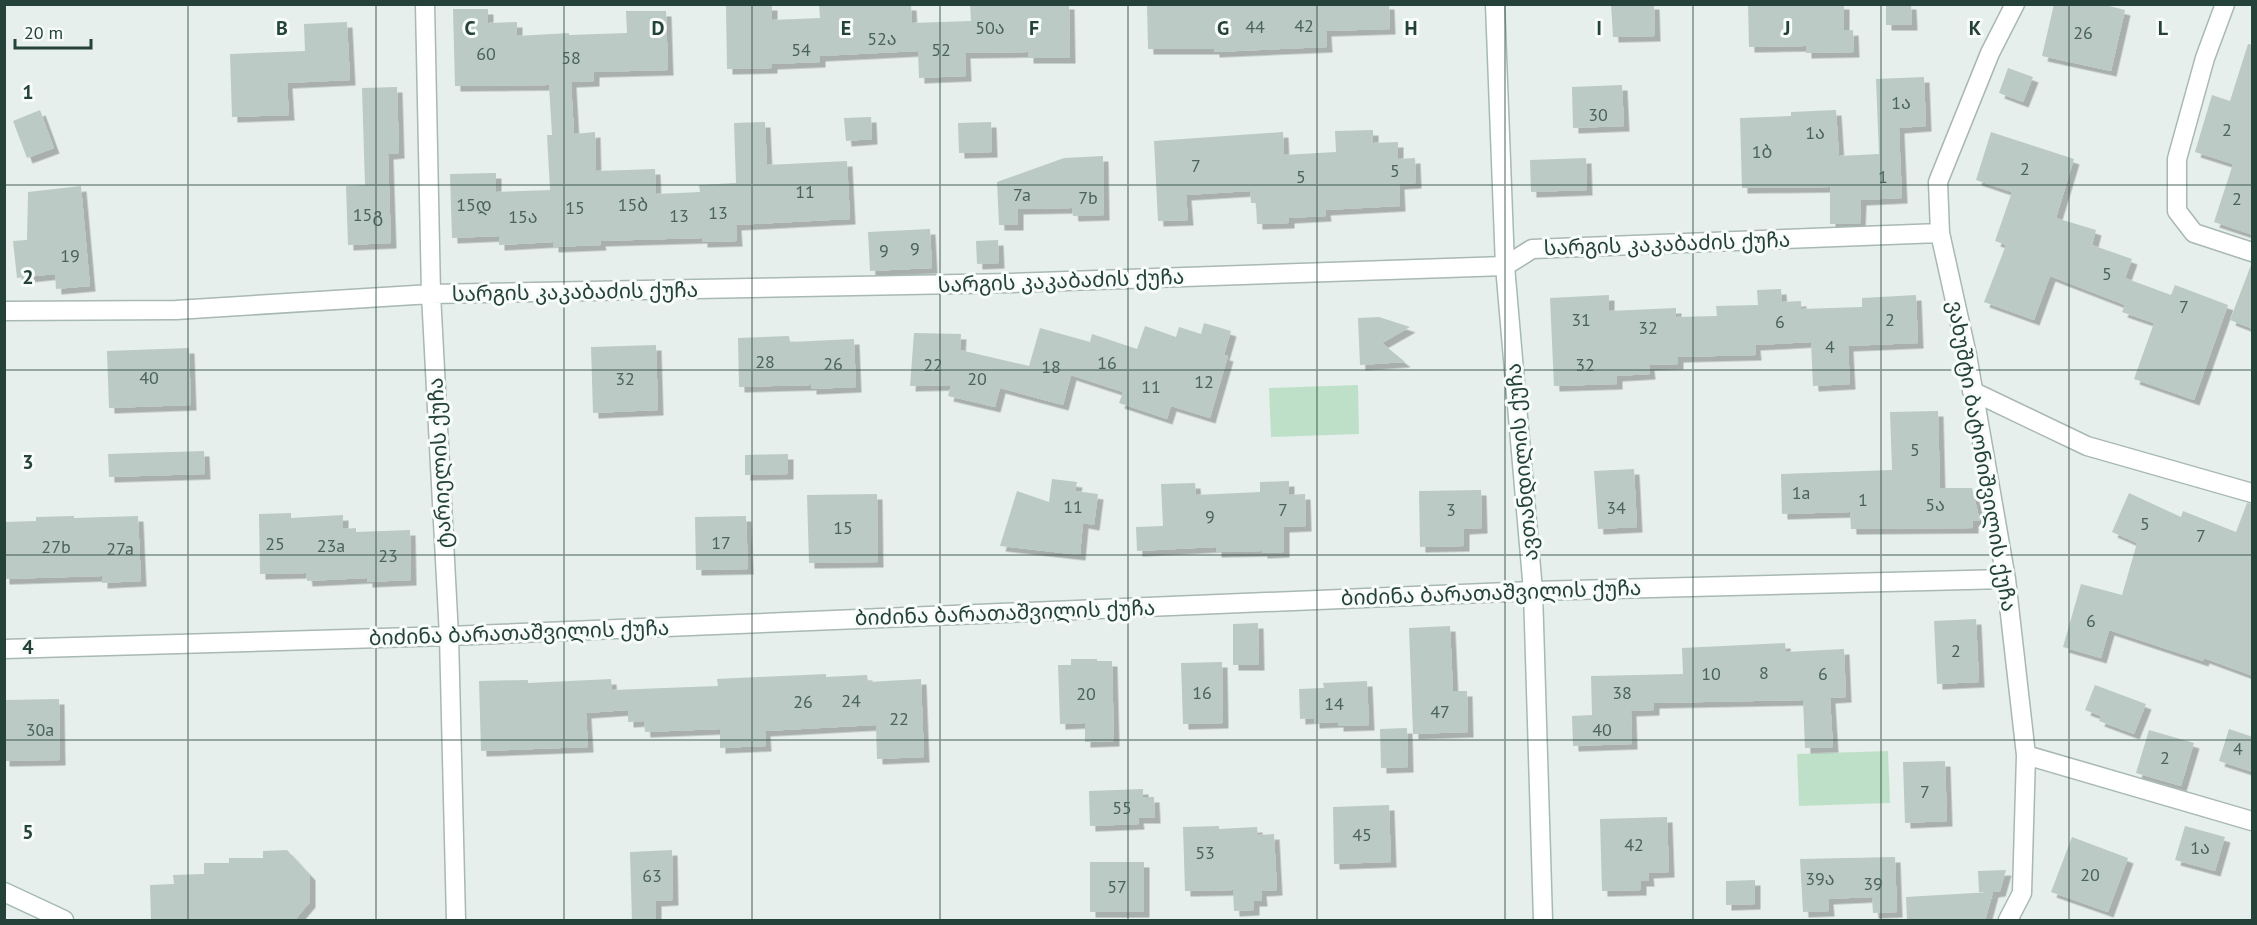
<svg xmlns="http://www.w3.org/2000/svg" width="2257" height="925" font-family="'PT Sans','Noto Sans Georgian',sans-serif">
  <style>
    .green { fill: #bfe0c8 }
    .building { fill: #bbcac4; filter: url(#shadow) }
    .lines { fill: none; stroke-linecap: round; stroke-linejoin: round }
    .street-casing { stroke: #a8b8b2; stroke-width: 21 }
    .secondary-casing { stroke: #a4bbb3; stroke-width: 21 }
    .street { stroke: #fff; stroke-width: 18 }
    .secondary { stroke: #fff; stroke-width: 18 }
    .grid { fill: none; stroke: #24423a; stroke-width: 1.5; stroke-opacity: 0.55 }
    .labels { text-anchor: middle; stroke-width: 6; stroke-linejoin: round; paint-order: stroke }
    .number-label { font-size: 18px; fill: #4a645c }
    .street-label { font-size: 21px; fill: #24423a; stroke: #f7fbf9 }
    .grid-label { font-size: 20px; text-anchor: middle; font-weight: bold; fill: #24423a; stroke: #f7fbf9; stroke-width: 6; stroke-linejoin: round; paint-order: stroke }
  </style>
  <defs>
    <filter id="shadow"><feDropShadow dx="5.5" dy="5.5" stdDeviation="0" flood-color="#0004"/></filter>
  </defs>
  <rect width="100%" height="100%" fill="#e6efeb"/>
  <path class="green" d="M1358 385 1359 434 1271 437 1269 388Z
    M1888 751 1890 803 1799 806 1797 754Z"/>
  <path class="building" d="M819 4 911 5 912 23 971 21 970 4H1069L1070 58H1028V52L965 53 966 76 919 78 918 51 820 56V62L772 64V68L727 69 726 6 772 5V20L820 18Z
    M1147 4H1389L1390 29 1326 31 1327 47 1214 52V49H1148Z
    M1611 4H1654L1655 36 1613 37Z
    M1748 4H1844V31L1853 30 1854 52 1806 53V46L1749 47Z
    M1886 4H1911L1912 25H1886Z
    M2054 4H2101L2125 10 2111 71 2042 56Z
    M453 9H488V23L517 22V36L569 33V35L627 33 626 11H666L668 70 594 72V81L571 82 574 134 595 132 596 171 655 169 656 194 700 192 699 185 736 183 734 123 765 122 767 165 847 161 850 219 736 225 737 241 702 242V238L600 241 601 245 553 247V242L499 245V236L452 238 450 174 496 173V192L550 190 547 135H552L549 85 455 86Z
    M347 22 350 80 287 83 289 115 232 117 230 54 305 51 304 24Z
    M2248 44 2253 45V235L2214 222 2233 164 2195 152 2212 95 2230 101Z
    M2008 68 2033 77 2023 102 1999 93Z
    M1924 77 1926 126 1899 128 1902 198 1861 200 1860 224H1830V187L1742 188 1740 118 1791 116V112L1836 110 1839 156 1879 154 1876 79Z
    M1622 85 1624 126 1573 128 1572 87Z
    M397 87 399 153 388 154 391 243 348 245 346 186 365 185 362 88Z
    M40 110 54 148 27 158 13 121Z
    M871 117 872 139 846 141 844 118Z
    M991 122 992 152 959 153 958 123Z
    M1373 130V143L1398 142V159L1415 158 1416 183 1399 184 1400 206 1325 210 1326 216 1289 218V223L1257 224 1256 203H1251L1250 191 1186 195 1188 220 1158 221 1154 141 1283 132 1284 155 1336 152 1335 131Z
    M1991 132 2074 159 2056 218 2096 230 2092 245 2132 259 2125 278 2171 295 2175 285 2228 305 2194 400 2134 379 2154 323 2122 312 2125 305 2050 276 2034 320 1984 302 2006 245 1995 241 2012 192 1976 180Z
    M1103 156 1104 215 1073 216 1072 208 1018 209V225H999L997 182 1064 158Z
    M1586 158 1587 190 1531 192 1530 160Z
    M81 186 90 286 56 289 55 274 17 278 13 241 27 240 28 192Z
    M930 229 932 268 870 271 868 232Z
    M998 240 999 263 977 264 976 241Z
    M2251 265 2253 266V329L2230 320Z
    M1781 289 1782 302 1801 301V309L1862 307V298L1916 295 1918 343 1848 346 1850 384 1813 386 1811 342 1755 345 1756 355 1678 357V364L1649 365 1650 374 1617 376V384L1554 386 1550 298 1609 295V311L1676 308V317L1717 316 1716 306 1758 305 1757 290Z
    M1379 317 1410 327 1382 343 1405 362 1360 365 1358 318Z
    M1204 323 1231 331 1224 355 1228 356 1210 418 1171 406 1167 419 1119 403 1123 392 1071 375 1063 405 1000 388 995 407 948 396 951 385 910 386 914 333 961 334 960 350 1029 366 1040 328 1090 342 1092 334 1137 349 1145 326 1176 337 1179 327 1201 334Z
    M789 336 790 342 854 339 856 387 811 389V385L739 387 738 338Z
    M656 345 658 410 593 413 591 347Z
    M189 348 191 405 109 408 107 351Z
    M1938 411 1940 488H1972L1980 521H1973V528L1851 529 1850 512 1782 514 1781 474 1892 470 1890 412Z
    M204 451 205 474 109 477 108 454Z
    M788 454V474L745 475V455Z
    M1634 469 1637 527 1598 529 1594 471Z
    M1052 479 1077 482 1075 491 1098 494 1094 525 1083 523 1080 555 1000 546 1017 491 1049 502Z
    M1289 481V495L1305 494 1306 526 1284 527V552L1262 553V551L1216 552V547L1137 551 1136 527 1163 526 1161 484 1195 483 1196 495 1260 492V482Z
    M1481 490 1482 528 1464 529V546L1420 547 1419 491Z
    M2129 493 2181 517 2183 511 2236 532 2247 503 2253 504V676L2204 658 2203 661 2109 630 2101 658 2063 647 2081 584 2122 595 2137 543 2112 532Z
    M877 494 878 562 809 563 807 495Z
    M291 513V518L343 515V529L356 528V532L410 530 411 580 367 582V578L307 581 306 573 260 574 259 514Z
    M74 516V518L138 516 141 581 102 583V576L4 579V522L36 521V517Z
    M746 516 748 569 696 570 695 517Z
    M1976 619 1979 682 1937 684 1934 621Z
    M1258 623 1259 665H1233V624Z
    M1450 626 1453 691H1467L1468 732 1413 734 1409 628Z
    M1785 643 1786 652 1844 649 1846 697 1830 698 1833 747 1805 748 1803 700 1654 703V710L1631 711 1632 744 1573 746 1572 716 1592 715 1591 676 1683 674 1682 648Z
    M1071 659H1097V661H1112L1114 741 1085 742V723L1060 724 1058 665H1071Z
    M1222 662 1223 723 1183 724 1181 663Z
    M826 674V677L867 675 868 682 921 679 924 757 877 759 876 725 765 731 766 746 720 748V729L645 732 644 721 628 722V710L586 713 588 747 481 751 479 681 528 680V683L611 679 612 690 718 686 717 679Z
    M1367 681 1369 725 1338 726V722L1314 723V718L1300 719 1299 689 1324 688 1323 683Z
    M2095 685 2146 704 2134 734 2099 721 2101 716 2085 710Z
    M59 699 60 760 4 761V700Z
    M1407 728 1408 767 1381 768 1380 729Z
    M2229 729 2253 737V772L2219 761Z
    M2149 730 2194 743 2181 786 2136 773Z
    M1945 761 1947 821 1905 823 1903 762Z
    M1143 789V797H1154L1155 818H1138L1139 824 1090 826 1089 791Z
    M1389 805 1391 862 1334 864 1333 807Z
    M1667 817 1669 872 1648 873 1649 881H1641V890L1602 891 1600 819Z
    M1219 826V829L1257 827 1258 835 1274 834 1277 890 1261 891 1262 901H1254V910L1234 911 1233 890 1185 891 1183 827Z
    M2185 826 2225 837 2215 871 2175 860Z
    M2072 837 2128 858 2108 912 2051 892Z
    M287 850 310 875V902L294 921H151L150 885 174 884 173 875 204 874V863H229V858H263V851Z
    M672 850 673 900 656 901V921H632L630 852Z
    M1895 857 1897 912 1873 913 1872 897 1828 899 1829 911 1803 912 1800 859Z
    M1090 862H1144V912H1090Z
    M2006 870 2000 891 1993 892 1985 921H1907L1906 897 1991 892H1979L1978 871Z
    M1755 880V904L1726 905V881Z"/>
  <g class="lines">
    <g class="street-casing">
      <path id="street" d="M425 4 431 294 449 636 456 920
        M2225 4 2205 58 2177 159V211L2194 233 2252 252
        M4 311 176 310 431 294 1012 283 1505 266 1532 249 1940 233
        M1972 391 2087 446 2252 493
        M4 649 449 636 1533 591 2006 579
        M2026 755 2252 821
        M2008 920 2022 893 2026 755 2006 579 1967 355 1940 233 1938 182 1990 53 2015 4"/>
    </g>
    <g class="secondary-casing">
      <path id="secondary" d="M1495 4 1505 266 1533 591 1543 920
        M4 892 64 920"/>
    </g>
    <use href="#street" class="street"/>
    <use href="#secondary" class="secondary"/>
  </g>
  <path class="grid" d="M188 4V920M376 4V920M564 4V920M752 4V920M940 4V920M1128 4V920M1317 4V920M1505 4V920M1693 4V920M1881 4V920M2069 4V920M4 185H2252M4 370H2252M4 555H2252M4 740H2252"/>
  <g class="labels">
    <g class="number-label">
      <text x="1304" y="32">42</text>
      <text x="1255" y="33">44</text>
      <text x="990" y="34">50ა</text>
      <text x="2083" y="39">26</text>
      <text x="882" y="45">52ა</text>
      <text x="801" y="56">54</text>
      <text x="941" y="56">52</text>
      <text x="486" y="60">60</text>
      <text x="571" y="64">58</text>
      <text x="1901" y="109">1ა</text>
      <text x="1598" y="121">30</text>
      <text x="2227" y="136">2</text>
      <text x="1815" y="139">1ა</text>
      <text x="1762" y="158">1ბ</text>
      <text x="1196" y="172">7</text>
      <text x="2025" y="175">2</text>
      <text x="1395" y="177">5</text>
      <text x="1301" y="183">5</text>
      <text x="1883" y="183">1</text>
      <text x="805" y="198">11</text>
      <text x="1022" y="201">7a</text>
      <text x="1088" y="204">7b</text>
      <text x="2237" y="205">2</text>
      <text x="474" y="211">15დ</text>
      <text x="633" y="211">15ბ</text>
      <text x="575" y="214">15</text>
      <text x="718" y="219">13</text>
      <text x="368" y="221">15გ</text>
      <text x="679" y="222">13</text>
      <text x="523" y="223">15ა</text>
      <text x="915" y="255">9</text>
      <text x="884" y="257">9</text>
      <text x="70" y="262">19</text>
      <text x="2107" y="280">5</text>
      <text x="2184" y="313">7</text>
      <text x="1581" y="326">31</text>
      <text x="1890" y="326">2</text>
      <text x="1780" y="328">6</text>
      <text x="1648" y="334">32</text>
      <text x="1830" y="353">4</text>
      <text x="765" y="368">28</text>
      <text x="1107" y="369">16</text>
      <text x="833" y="370">26</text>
      <text x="933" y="371">22</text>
      <text x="1585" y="371">32</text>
      <text x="1051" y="373">18</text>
      <text x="149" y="384">40</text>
      <text x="625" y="385">32</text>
      <text x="977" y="385">20</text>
      <text x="1204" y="388">12</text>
      <text x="1151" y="393">11</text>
      <text x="1915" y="456">5</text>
      <text x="1801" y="499">1a</text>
      <text x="1863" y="506">1</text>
      <text x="1935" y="511">5ა</text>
      <text x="1073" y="513">11</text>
      <text x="1616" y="514">34</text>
      <text x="1283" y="516">7</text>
      <text x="1451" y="516">3</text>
      <text x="1210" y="523">9</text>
      <text x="2145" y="530">5</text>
      <text x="843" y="534">15</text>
      <text x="2201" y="542">7</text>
      <text x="721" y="549">17</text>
      <text x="275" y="550">25</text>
      <text x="331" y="552">23a</text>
      <text x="56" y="553">27b</text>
      <text x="120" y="555">27a</text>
      <text x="388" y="562">23</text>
      <text x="2091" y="627">6</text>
      <text x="1956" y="657">2</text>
      <text x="1764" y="679">8</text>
      <text x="1711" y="680">10</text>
      <text x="1823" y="680">6</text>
      <text x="1202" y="699">16</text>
      <text x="1622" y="699">38</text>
      <text x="1086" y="700">20</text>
      <text x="851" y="707">24</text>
      <text x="803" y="708">26</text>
      <text x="1334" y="710">14</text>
      <text x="1440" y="718">47</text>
      <text x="899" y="725">22</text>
      <text x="40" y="736">30a</text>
      <text x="1602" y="736">40</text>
      <text x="2238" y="755">4</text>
      <text x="2165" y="764">2</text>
      <text x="1925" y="798">7</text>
      <text x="1122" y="814">55</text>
      <text x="1362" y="841">45</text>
      <text x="1634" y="851">42</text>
      <text x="2200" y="854">1ა</text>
      <text x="1205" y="859">53</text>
      <text x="2090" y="881">20</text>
      <text x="652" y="882">63</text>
      <text x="1820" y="885">39ა</text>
      <text x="1873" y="890">39</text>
      <text x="1117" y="893">57</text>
    </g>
    <g class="street-label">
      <text transform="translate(1667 244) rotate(-2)" y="7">სარგის კაკაბაძის ქუჩა</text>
      <text transform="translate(1061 281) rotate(-2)" y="7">სარგის კაკაბაძის ქუჩა</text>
      <text transform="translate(575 292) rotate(-1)" y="7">სარგის კაკაბაძის ქუჩა</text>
      <text transform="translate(1982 456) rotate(80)" y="7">ვახუშტი ბატონიშვილის ქუჩა</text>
      <text transform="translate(1522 462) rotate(-95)" y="7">ავთანდილის ქუჩა</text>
      <text transform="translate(440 463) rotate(-93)" y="7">ტარიელის ქუჩა</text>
      <text transform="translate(1491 593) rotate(-2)" y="7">ბიძინა ბარათაშვილის ქუჩა</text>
      <text transform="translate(1005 613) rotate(-2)" y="7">ბიძინა ბარათაშვილის ქუჩა</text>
      <text transform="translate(519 633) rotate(-2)" y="7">ბიძინა ბარათაშვილის ქუჩა</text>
    </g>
  </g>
  <g class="grid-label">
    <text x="282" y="35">B</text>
    <text x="470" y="35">C</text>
    <text x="658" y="35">D</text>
    <text x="846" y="35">E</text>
    <text x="1034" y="35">F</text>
    <text x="1223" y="35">G</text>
    <text x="1411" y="35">H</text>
    <text x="1599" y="35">I</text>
    <text x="1787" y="35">J</text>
    <text x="1975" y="35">K</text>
    <text x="2163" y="35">L</text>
    <text x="28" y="99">1</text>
    <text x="28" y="284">2</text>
    <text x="28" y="469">3</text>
    <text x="28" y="654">4</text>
    <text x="28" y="839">5</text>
  </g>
  <rect width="2257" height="925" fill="none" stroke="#24423a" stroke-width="12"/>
  <path d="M15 39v9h76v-9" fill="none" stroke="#24423a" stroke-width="3"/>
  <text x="24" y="39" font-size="18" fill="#24423a" stroke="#f7fbf9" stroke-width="4.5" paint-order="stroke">20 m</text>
</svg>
